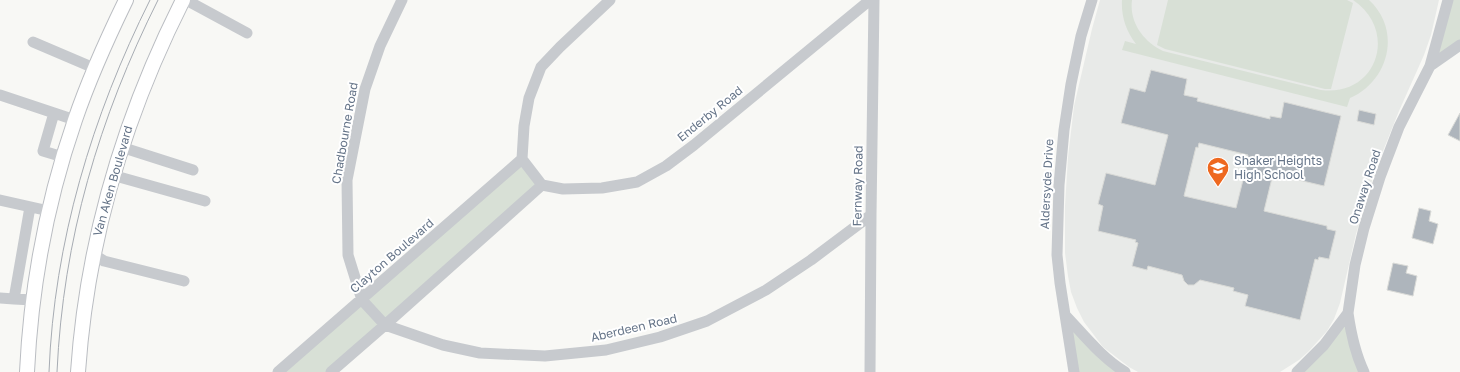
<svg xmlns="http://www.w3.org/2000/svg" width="1460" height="372" font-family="'Golos Text',sans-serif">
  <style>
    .built { fill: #e8eae8 }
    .green { fill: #d8e0d6 }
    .building { fill: #aeb5bc; stroke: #d9dad7; fill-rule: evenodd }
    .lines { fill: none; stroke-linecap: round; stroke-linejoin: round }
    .major-casing { stroke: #babdc2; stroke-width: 16 }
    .minor { stroke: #c7cace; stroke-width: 11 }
    .major { stroke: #fff; stroke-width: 14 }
    .tram { stroke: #a7acb3; stroke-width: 1 }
    .labels { text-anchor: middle; stroke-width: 4; stroke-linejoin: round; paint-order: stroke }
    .street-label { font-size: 12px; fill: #657488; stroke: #fff }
    .poi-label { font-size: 12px; fill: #657488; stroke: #fff; text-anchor: start }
  </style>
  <rect width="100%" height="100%" fill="#f8f8f5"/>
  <path class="built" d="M1100 0H1439L1431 35 1424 55 1399 111 1375 171 1356 234 1340 303 1334 319 1327 331 1309 351 1299 360 1280 372H1138L1129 367 1103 347 1084 322 1077 308 1071 292 1068 276 1065 253V206L1068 157 1074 106 1092 29Z"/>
  <path class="green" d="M1122 0H1132C1129 23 1144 42 1163 51L1321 90C1377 97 1399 31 1353 0H1369C1402 30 1389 81 1350 98L1347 107 1122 50 1125 41 1136 44C1126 31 1121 16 1122 0Z
    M1168 0H1347L1353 3 1331 89H1325L1165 49 1157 45Z
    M1448 0H1460V45L1430 66Z
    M522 159 542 185 331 372H278Z
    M1348 313 1364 372H1297Z
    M1065 315 1125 372H1074Z"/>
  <path class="building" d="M1151 70 1187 79 1184 95 1198 98 1197 101 1270 119V116L1281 118 1284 102 1341 116 1324 186 1273 174 1264 211 1327 226V229L1336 231 1329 259 1319 257 1318 260 1315 259 1300 320 1245 306 1248 295 1233 291 1234 288 1200 280 1194 285H1188L1184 281 1182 275 1148 266 1147 270 1132 266 1138 243 1135 242 1136 240 1098 231 1103 206 1098 204 1106 173 1155 185 1168 135 1121 123 1130 88 1145 92ZM1199 143 1248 155 1247 160H1248L1236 208 1184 196 1196 147 1198 148Z
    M1359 110 1376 114 1374 125 1357 121Z
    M1460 113V141L1448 135Z
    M1419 208 1431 211 1429 221 1438 224 1433 244 1412 238Z
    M1393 263 1408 266 1406 273 1417 276 1413 296 1387 290Z"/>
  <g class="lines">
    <g class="major-casing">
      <path id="major" d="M27 372C31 287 47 201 75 120 89 79 107 39 126 0
        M78 372C87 241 124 117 183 0"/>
    </g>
    <path class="minor" d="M186 0 247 33
      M402 0 380 46 365 89 347 180 348 255 362 300 385 325 443 345 480 353 545 356 606 350 660 337 707 321 766 290 811 260 871 215
      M33 42 94 68
      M1430 66 1460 45
      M0 95 54 113
      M121 147 193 170
      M63 157 43 151 54 113 75 120
      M112 175 205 201
      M542 185 563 189 602 188 637 182 666 166 694 145 870 0
      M542 185 522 159 524 126 529 98 541 67 560 47 610 0
      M0 200 49 211
      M30 207 14 299 33 300
      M93 254 104 261 184 281
      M0 298 14 299
      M1348 313C1351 334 1355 353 1364 372
      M1065 315C1084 335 1101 357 1125 372
      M278 372 522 159
      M331 372 385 325 542 185
      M870 372 871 215 874 0
      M1074 372 1060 283 1057 255 1059 185 1064 130 1071 84 1081 36 1092 0
      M1297 372 1324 345 1348 313 1355 265 1364 228 1380 177 1399 127 1430 66 1448 0"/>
    <use href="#major" class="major"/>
    <path class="tram" d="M49 372C54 242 92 116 150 0
      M57 372C63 239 99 118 158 0"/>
  </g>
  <defs>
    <g id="school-pin" transform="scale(1.15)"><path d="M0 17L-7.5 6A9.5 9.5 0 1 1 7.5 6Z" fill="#ee681f" stroke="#fff"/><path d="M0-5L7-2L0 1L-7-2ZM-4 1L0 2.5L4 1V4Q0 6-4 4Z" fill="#fff"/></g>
  </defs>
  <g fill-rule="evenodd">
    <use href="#school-pin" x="1218" y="168"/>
  </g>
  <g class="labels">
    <g class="street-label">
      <text transform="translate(710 114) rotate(-39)" y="4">Enderby Road</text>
      <text transform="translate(345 133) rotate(-80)" y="4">Chadbourne Road</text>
      <text transform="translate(113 181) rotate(-74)" y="4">Van Aken Boulevard</text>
      <text transform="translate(1047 184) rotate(-87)" y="4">Aldersyde Drive</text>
      <text transform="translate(858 186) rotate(-89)" y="4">Fernway Road</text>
      <text transform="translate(1365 187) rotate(-72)" y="4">Onaway Road</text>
      <text transform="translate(392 256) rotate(-41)" y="4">Clayton Boulevard</text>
      <text transform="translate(634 328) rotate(-13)" y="4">Aberdeen Road</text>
    </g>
    <g class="poi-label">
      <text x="1234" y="165">Shaker Heights<tspan x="1234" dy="14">High School</tspan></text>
    </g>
  </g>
</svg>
